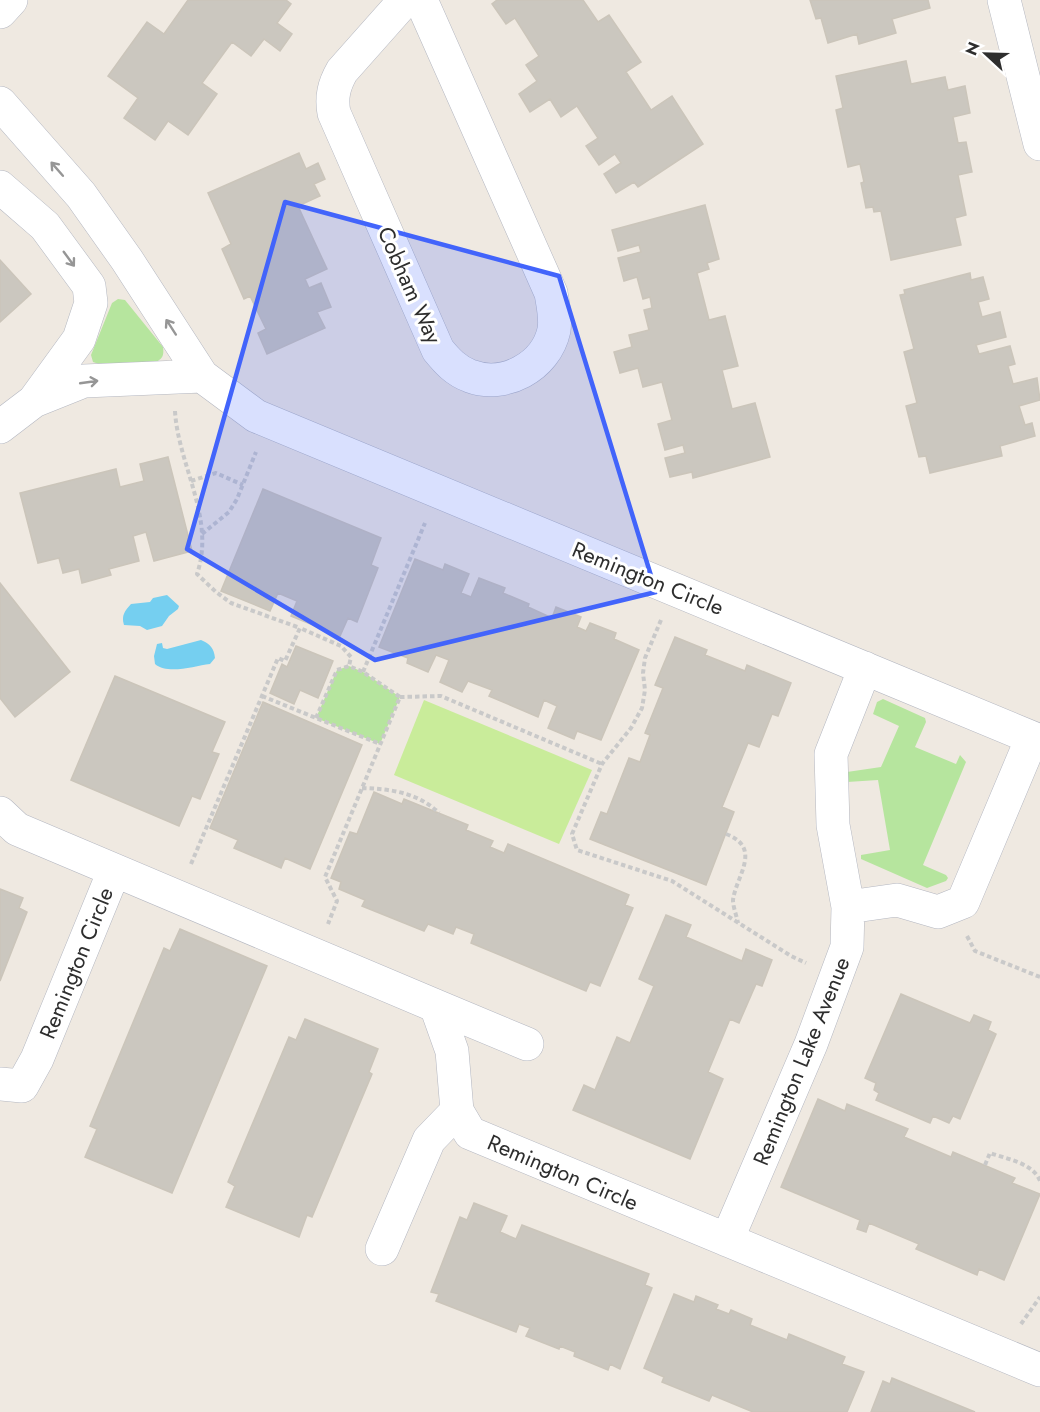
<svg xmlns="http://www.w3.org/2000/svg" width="1040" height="1412" font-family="Jost,sans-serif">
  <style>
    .green { fill: #b6e59e }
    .pitch { fill: #c9ec9a }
    .water { fill: #75cff0 }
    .building { fill: #cbc7bf; stroke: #cbc5ba; stroke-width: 1.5 }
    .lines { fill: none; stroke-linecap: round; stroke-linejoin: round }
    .minor-casing { stroke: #b4b7c1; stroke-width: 34 }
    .path { stroke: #c9c9c9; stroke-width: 4; stroke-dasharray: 4.5 3; stroke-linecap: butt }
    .minor { stroke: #fff; stroke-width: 33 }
    .oneway { stroke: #969696 }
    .marked { fill: #4264fb; fill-opacity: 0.2; stroke: #4264fb; stroke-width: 4.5; stroke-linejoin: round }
    .labels { text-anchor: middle; stroke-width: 6; stroke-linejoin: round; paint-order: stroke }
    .street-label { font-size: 22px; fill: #2e2e2e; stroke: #fff }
  </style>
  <rect width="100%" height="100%" fill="#efe9e1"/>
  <path class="green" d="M118 299 125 300 163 347C164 355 163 358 156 362L99 364 93 362 91 355 112 303Z
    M349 666 363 672 400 697 380 744 316 718 337 670Z
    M883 699 925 718 926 722 915 747 956 764 960 755 966 762 923 865 946 875 948 878 946 881 927 888 861 859V855L890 850 878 780 847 782V772L881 767 899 726 873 714 877 702Z"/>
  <path class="pitch" d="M424 700 592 770 559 844 394 775Z"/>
  <path class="water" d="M167 595 179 606 178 609 169 616 162 626 147 630 140 626 124 625C121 615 125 611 131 604L150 602 153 598Z
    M201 640C210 644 214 648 215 658L210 664C194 666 168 675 155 664L154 656 157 644 162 643 163 648 167 649Z"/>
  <path class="building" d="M188 0H286L291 4 277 23 292 34 280 51 264 39 251 56 232 42 202 83 217 94 188 135 168 121 155 140 124 118 138 98 108 76 147 22 164 34Z
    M497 0H583L598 22 609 15 641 62 626 72 651 110 672 96 703 144 638 187 634 182 616 193 604 174 621 163 615 154 599 165 586 146 598 138 577 106 561 117 550 99 530 112 519 94 537 81 526 65 539 56 515 18 506 24 492 4Z
    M810 0H928L930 8 892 19 896 33 859 44 857 34 828 43 821 18 816 19Z
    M906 61 911 84 945 77 948 90 965 86 970 113 953 117 958 143 966 142 972 172 958 175 966 215 955 218 961 245 891 260 881 211 874 212 873 207 866 208 861 183 864 182 860 164 848 167 836 110 843 108 836 76Z
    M299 153 306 169 318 163 325 179 314 184 320 196 298 206 327 269 305 279 309 288 321 283 331 307 317 312 325 328 267 354 258 333 266 329 250 296 244 299 222 249 231 244 208 193Z
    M705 205 719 259 707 263 709 269 697 273 709 320 725 316 738 366 722 370 732 409 755 403 770 457 693 478 692 472 670 477 665 458 685 453 683 445 665 450 658 424 672 420 662 382 643 387 638 368 620 373 614 352 632 347 629 335 649 330 644 310 652 308 650 297 643 299 637 277 624 281 618 258 641 252 639 245 618 251 612 230Z
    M0 260 31 294 0 322Z
    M970 273 971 280 983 277 989 299 978 302 982 317 1000 312 1006 337 976 345 979 354 1010 346 1015 364 1008 366 1013 384 1037 378 1040 400 1019 406 1025 425 1032 423 1035 436 1000 446 1002 456 930 473 926 456 919 457 906 406 917 403 904 352 914 349 900 295 905 294 904 290Z
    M168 457 192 551 154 561 146 532 133 536 139 561 109 569 111 575 82 583 79 569 63 573 59 558 38 563 20 493 116 469 120 487 144 481 140 464Z
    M263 489 381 538 371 565 378 568 357 622 348 618 340 636 291 616 297 601 278 593 270 611 221 591Z
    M415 559 443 570 445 564 469 574 461 593 471 597 479 578 505 588 503 593 529 604 528 607 552 618 556 607 581 617 577 627 586 631 590 623 616 633 614 639 639 650 601 740 577 731 574 739 548 728 557 706 544 700 538 717 489 696 492 690 468 681 462 692 440 682 449 660 436 655 428 672 407 663 408 658 379 647Z
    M0 583 70 672 15 717 0 698Z
    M675 637 707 650 705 655 745 671 747 665 791 683 778 716 772 714 759 747 748 743 722 807 734 812 706 885 590 839 601 812 607 814 629 758 640 762 650 735 645 733 663 688 655 685Z
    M296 646 333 661 318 698 300 690 294 704 270 693 282 664 287 667Z
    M115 676 225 722 212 752 219 754 200 799 192 796 179 826 71 780Z
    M263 702 362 745 310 869 285 858 281 868 234 848 238 840 210 828Z
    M374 792 402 804 404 799 468 825 466 830 493 841 490 847 504 853 508 844 629 895 625 905 633 908 600 986 590 982 586 991 471 943 474 934 456 927 453 934 428 924 424 931 362 906 365 900 339 889 341 882 331 878 350 832 357 834Z
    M0 889 23 898 19 908 27 912 0 981Z
    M666 915 691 925 686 937 742 961 746 949 772 960 762 986 756 984 739 1023 730 1019 708 1072 723 1079 690 1159 573 1110 584 1085 595 1090 617 1037 630 1043 654 986 639 979Z
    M180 929 267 966 172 1193 85 1157 97 1129 90 1126 164 948 170 951Z
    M901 994 970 1023 974 1015 991 1022 988 1030 996 1034 960 1119 953 1116 949 1123 933 1116 930 1123 876 1100 879 1093 874 1090 876 1083 865 1078Z
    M305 1019 378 1049 369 1072 372 1074 312 1217 307 1215 299 1237 226 1207 235 1186 228 1182 289 1037 296 1040Z
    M818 1099 845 1111 847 1104 908 1129 904 1137 951 1157 953 1152 1015 1178 1012 1183 1040 1194 1004 1280 979 1269 977 1275 916 1249 919 1244 869 1223 866 1232 857 1229 860 1220 781 1187Z
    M474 1203 507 1216 500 1232 516 1239 522 1225 649 1274 645 1285 652 1288 620 1369 610 1364 608 1370 574 1356 575 1352 560 1346 559 1349 526 1336 530 1328 519 1324 516 1332 436 1301 439 1294 431 1292 460 1217 467 1220Z
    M674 1294 694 1302 696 1296 718 1305 716 1309 729 1314 731 1310 752 1319 750 1325 787 1340 789 1334 845 1357 842 1364 864 1372 847 1412H753L712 1395 709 1401 662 1382 664 1377 644 1368Z
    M892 1378 975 1412H871L883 1381 890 1384Z"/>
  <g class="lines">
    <g class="minor-casing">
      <path id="minor" d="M405 0 342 71C334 85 331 97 334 113L438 350C447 361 456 371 470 376 504 389 546 367 554 330 556 318 553 305 551 293L421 0
        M1004 0 1040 144
        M0 12 11 0
        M0 103 81 195 127 260 202 376 256 416 1040 741
        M0 187 45 226 89 286 91 303 79 339 34 401
        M0 427 34 401 84 381 202 376
        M0 813 17 829 436 1006 452 1051 457 1111 470 1133 1040 1370
        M848 907 897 900 938 912 963 902 1032 738
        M436 1006 527 1044
        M0 1084 22 1086 37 1059 114 871
        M727 1240 811 1044 847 947 848 907 833 825 831 754 865 668
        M382 1249 429 1140 457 1111"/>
    </g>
    <path class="path" d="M175 411C178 465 216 519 197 574L216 592 231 603 300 628
      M191 481 216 473 243 485
      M202 534 229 512 237 499 256 452
      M661 620 645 658 643 673 645 690 642 708 631 728 602 764 572 834 577 850 672 881 791 956 806 963
      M363 672 425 523
      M262 696 380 744
      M400 697 441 696 602 764
      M316 718 337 670 349 666 363 672 400 697 325 877 337 901 328 924
      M362 788C390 789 417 792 439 813
      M726 834C763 848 736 876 733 900 733 907 737 917 738 923
      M191 864 278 658 285 661 300 628 341 646 351 657 349 666
      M967 936 975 951 1040 977
      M985 1165 990 1153C1007 1159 1033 1163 1040 1181
      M1021 1324 1040 1297"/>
    <use href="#minor" class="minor"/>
  </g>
  <defs><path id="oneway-shaft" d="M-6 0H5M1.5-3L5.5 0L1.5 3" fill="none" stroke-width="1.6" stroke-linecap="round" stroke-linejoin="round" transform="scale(1.5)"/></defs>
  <g class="oneway">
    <use href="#oneway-shaft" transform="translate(57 169) rotate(-131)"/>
    <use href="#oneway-shaft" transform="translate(69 259) rotate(54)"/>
    <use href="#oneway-shaft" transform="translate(171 327) rotate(-123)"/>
    <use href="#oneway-shaft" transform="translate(89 382) rotate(-8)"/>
  </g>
  <path class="marked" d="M285 202 559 276 656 592 375 660 187 549Z"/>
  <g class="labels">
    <g class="street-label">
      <text transform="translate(410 285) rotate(66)" y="8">Cobham Way</text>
      <text transform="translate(648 578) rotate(22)" y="8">Remington Circle</text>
      <text transform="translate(76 963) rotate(-68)" y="8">Remington Circle</text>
      <text transform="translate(801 1061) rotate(-68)" y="8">Remington Lake Avenue</text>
      <text transform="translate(563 1172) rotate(23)" y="8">Remington Circle</text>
    </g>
  </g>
  <g transform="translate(986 54) rotate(292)" stroke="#ffffff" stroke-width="4.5" paint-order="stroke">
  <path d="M0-4.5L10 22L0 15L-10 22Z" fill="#2e2e2e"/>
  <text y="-9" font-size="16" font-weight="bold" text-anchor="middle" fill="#2e2e2e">N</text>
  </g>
</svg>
